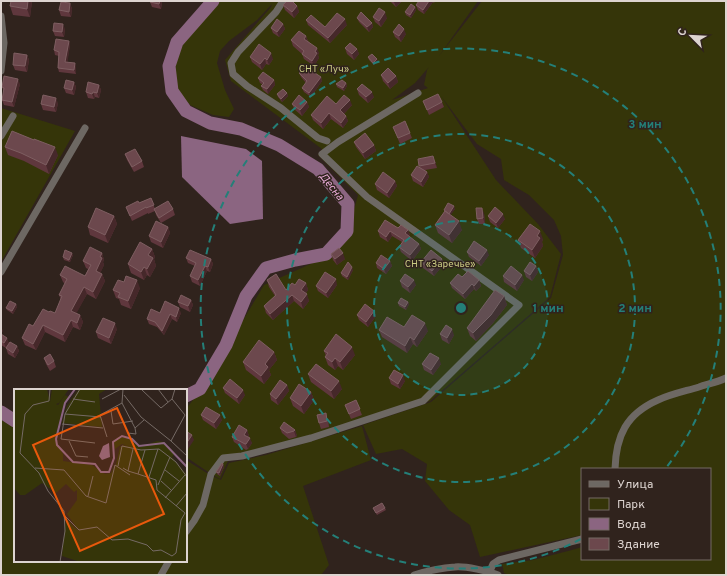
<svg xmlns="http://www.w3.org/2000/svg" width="727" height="576" font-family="Overpass,sans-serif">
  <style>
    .green { fill: #353509; fill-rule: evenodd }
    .water { fill: #8b6581 }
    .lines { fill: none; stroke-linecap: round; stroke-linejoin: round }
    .river { stroke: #8b6581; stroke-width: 13 }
    .minor { stroke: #6d6863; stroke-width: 7 }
    .wall { fill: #5f373d }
    .shaded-wall { fill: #46282a }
    .building { fill: #6c484d; stroke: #7e5e61 }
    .ring { fill: none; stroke: #247f78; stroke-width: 2; stroke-dasharray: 7 5 }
    .labels { text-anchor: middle; stroke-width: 3; stroke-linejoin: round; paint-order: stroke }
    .park-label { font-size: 10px; fill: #c9ca82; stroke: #30231d }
    .water-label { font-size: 11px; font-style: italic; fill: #ebadda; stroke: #30231d }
    .inset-river { fill: none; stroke: #8b6581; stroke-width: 2 }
    .inset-road { fill: none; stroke: #756a65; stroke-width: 1 }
    .view { fill: #e8590c; fill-opacity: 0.15; stroke: #e8590c; stroke-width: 2 }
    .inset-edge { fill: none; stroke: #ddd4d0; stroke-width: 2 }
    .centre { fill: #247f78; stroke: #30231d; stroke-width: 2 }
    .ring-label { font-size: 12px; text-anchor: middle; font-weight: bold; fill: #247f78; stroke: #30231d; stroke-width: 3; stroke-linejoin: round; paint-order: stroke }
  </style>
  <rect width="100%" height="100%" fill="#30231d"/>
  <path class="green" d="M218 1H478L439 56 482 1H726V575H509L504 573 502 564 533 560 572 550 582 547V559H710V469H582V535L480 557 470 525 449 510 425 481 427 464 402 449 376 454 363 425 431 402 551 298 563 255 561 236 554 220 529 195 504 180 501 159 477 144 441 96 496 180 538 224 561 254 550 297 430 401 293 444 228 461 220 479 211 474 186 457V409L203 387 264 285 328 256 348 232 358 195 318 155 322 149 231 81 225 60 271 7 272 4 257 20 229 41 220 51 217 63 225 90 234 109 229 117 213 115 190 105 176 91 172 66 179 42 191 22 198 15 204 18 209 15 214 6ZM429 67 427 70 424 85 428 88 392 100 415 83Z
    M1 108 75 131 1 262Z
    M1 419 15 428V561H186V460L210 475 221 480 229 463 266 455 362 426 371 460 303 486 329 565 321 575H1Z"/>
  <path class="water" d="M181 136 246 149 262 161 263 219 230 224 182 177Z"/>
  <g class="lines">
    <path class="river" d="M186 396 200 389 226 345 246 296 266 268 295 260 326 254 347 231 348 204 318 169 279 145 241 129 210 123 186 111 172 91 169 66 177 42 213 1
      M1 412 15 421"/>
    <path class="minor" d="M283 1 276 12 238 52 231 63 233 74 247 86 281 108 318 138 327 141
      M1 16 4 43 1 71
      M1 136 13 116
      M1 272 85 128
      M615 469C616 436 626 414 658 400 671 394 686 391 699 387 708 384 718 382 726 378
      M186 532 194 521 203 505 211 474 223 458 242 456 311 438 423 401 519 305 367 197 322 154 338 142 418 93
      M490 571 493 564 499 560 582 539
      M161 575 169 561
      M414 575C427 571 441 568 455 567 465 566 489 571 498 575"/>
  </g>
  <path class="wall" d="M11 1H32L30 17 13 15 10 6Z
    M123 1H133L132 2Z
    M390 1H402L396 7Z
    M419 1H435L434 3 433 2 424 14 418 10 416 5Z
    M150 2H162L161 9 152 7Z
    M70 3 72 9 71 17 61 16 59 10Z
    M283 5 297 6 299 12 294 18 285 10Z
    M415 7 416 10 411 18 406 15 405 12Z
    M373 17 387 18 381 27 375 22Z
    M357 18 372 23 373 27 369 32 359 22Z
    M306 20 325 27 347 25 330 43 308 25Z
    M283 24 285 29 279 37 273 33 271 28Z
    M65 29 64 37 55 36 53 31Z
    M393 32 406 34 401 42 395 37Z
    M306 36 308 41 319 53 318 55 319 58 314 66 304 59 302 54 293 46 291 40Z
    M69 41 70 45 67 62 76 67V74L59 72 58 68 59 56 55 55 54 50Z
    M345 48 357 49 359 54 354 60 347 54Z
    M27 55 29 60 27 72 15 70 13 65Z
    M250 57 273 59 269 65 266 64 262 70 252 62Z
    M368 57 377 59 378 62 374 65 369 60Z
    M299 73 321 77 322 81 311 97 304 92 302 88 306 83 301 77Z
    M381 75 396 76 398 82 390 89 383 81Z
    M258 78 274 80 275 85 268 94 263 90 261 86 263 85 260 83Z
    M74 82 76 87 74 95 66 93 64 88Z
    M346 83 347 86 344 91 337 87 336 84Z
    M20 84 14 107 4 105 2 100 4 92 2 87Z
    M99 85 101 90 99 98 95 97 94 99 88 98 86 92Z
    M357 89 374 97 368 103 359 95Z
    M287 93 288 96 282 102 278 97 277 94Z
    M423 101 442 102 444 107 429 115Z
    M307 102 309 107 302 116 294 109 292 104Z
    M58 103 56 112 43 110 41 104Z
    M336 104 352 105 344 114 346 116 348 121 343 128 331 119 323 129 313 120 311 115Z
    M393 127 410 133 412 138 400 144Z
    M354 142 374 145 376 151 365 159 356 147Z
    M5 147 58 155 49 174 24 161 8 155Z
    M125 154 142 161 144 167 134 172 127 160Z
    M435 161 437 168 425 170 427 172 429 177 423 187 413 181 411 175 420 167 419 166Z
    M395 181 397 186 389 198 377 190 375 184Z
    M151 198 155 209H173L175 215 161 223 156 215 155 211 148 214V213L132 221 126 207 139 203Z
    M455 209 450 215 462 230 452 243 438 233 435 225 444 212V210Z
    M484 213 485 224H479L477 219Z
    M114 216 117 224 108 243 90 235 88 227Z
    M488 216 505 219 498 228 490 222Z
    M168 227 170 233 163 248 151 242 149 236Z
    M398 228 408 230 410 235 409 236 419 244 421 249 412 261 401 252 399 247 402 242 392 236 388 242 380 237 378 231Z
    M543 239 542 242 543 246 535 258 521 248 518 240Z
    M152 249 155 257 154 259 156 266 150 277 147 275 144 280 131 273 128 264Z
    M467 252 489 255 481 266 469 257Z
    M102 253 104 260 103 262 104 265 100 273 102 274 105 281 96 299 87 294 76 313 80 315 83 322 80 330 73 327 65 342 45 332 36 350 25 345 22 338 49 312 55 313 61 300 59 295 65 284 63 282 60 275 85 276 88 269 86 268 83 261Z
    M331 254 345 259 337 265 333 260Z
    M73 255 70 262 64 260 63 257Z
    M186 258 211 259 213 264 210 272 207 271 200 286 192 282 190 276 195 266 188 263Z
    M442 259 444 264 434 276 423 268 421 262Z
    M390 261 392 266 386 274 377 268 376 263Z
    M536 266 538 272 532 281 526 277 524 271Z
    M353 270 348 280 342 276 341 273Z
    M503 276 524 280 517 291 504 282Z
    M462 277 479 280 481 286 476 291 474 289 465 299 452 288 450 283Z
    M267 280 286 290 295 285 306 283 308 290 306 293 309 301 303 309 294 301 273 320 266 313 264 306 275 296 269 287Z
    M400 281 416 285 410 293 402 287Z
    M337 285 328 298 318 291 316 286Z
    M140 288 131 309 121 305 119 299 116 298 113 290Z
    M504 296 507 305 493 323 476 341 470 336 467 328Z
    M191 300 193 305 190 312 180 307 178 302Z
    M408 302 409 304 406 310 399 306 398 303Z
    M16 304 17 307 13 314 7 310 6 308Z
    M374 311 376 316 368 327 359 320 357 315Z
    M160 313H181L177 322 172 319 164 335 157 327 149 324 147 319Z
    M404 327 428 331 417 347 413 344 407 353 382 337 379 330Z
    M117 329 111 344 98 338 96 332Z
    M1 334 9 343 6 348 1 345Z
    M440 334 454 335 449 344 442 340Z
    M17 346 19 351 15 358 8 354 6 348Z
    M324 351 355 355 343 370 338 366 335 370 328 365 325 357 326 356Z
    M274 352 277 360 269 370 271 375 264 384 246 370 243 362Z
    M44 358 54 361 56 367 50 371 46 364Z
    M422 364H441L433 375 424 370Z
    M308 374 342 389 334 399 311 382Z
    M389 378 405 381 400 389 391 384Z
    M287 385 289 391 278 405 271 400 270 394Z
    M223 388 245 395 239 404 225 393Z
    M311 392 314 400 304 414 293 406 290 398Z
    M356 400 362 415 351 419 345 405Z
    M201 415 222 420 216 429 203 420Z
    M328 419 329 427 321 429 319 423Z
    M280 428 295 430 297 436 296 437 289 439 282 433Z
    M247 430 249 436 248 437 252 443 248 449 246 450 234 442 232 437Z
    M223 464 224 467 220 476 217 474 216 472Z
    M373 508H385L386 510 377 515Z"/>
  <path class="shaded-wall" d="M28 1H32L30 17 27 9Z
    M160 1H162V2L161 9 159 4Z
    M395 1H402L396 7 394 2Z
    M429 1H433V2L424 14 423 10Z
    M70 3 72 9 71 17 69 12Z
    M297 6 299 12 294 18 292 12Z
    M415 7 416 10 411 18 410 15Z
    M385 12 387 18 381 27 379 21Z
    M345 19 347 25 330 43 328 38Z
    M372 23 373 27 369 32 367 27Z
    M63 24 65 29 64 37 62 32Z
    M283 24 285 29 279 37 277 32Z
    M404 29 406 34 401 42 399 36Z
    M306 36 308 42 304 39Z
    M69 41 70 45 67 66 65 62Z
    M317 48 319 53 318 55 319 58 314 66 312 61 315 52Z
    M357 49 359 54 354 60 352 54Z
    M271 53 273 59 269 65 267 60Z
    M27 55 29 60 27 72 25 66Z
    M265 58 266 64 262 70 260 64Z
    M377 59 378 62 374 65 373 63Z
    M75 63 76 67V74L74 70Z
    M396 76 398 82 390 89 388 83Z
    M321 77 322 81 311 97 309 93Z
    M18 79 20 84 14 107 12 102Z
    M274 80 275 85 268 94 267 89Z
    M74 82 76 87 74 95 72 90Z
    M346 83 347 86 344 91 343 88Z
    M99 85 101 90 99 98 97 93Z
    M93 92 95 97 94 99 92 94Z
    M372 92 374 97 368 103 366 97Z
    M287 93 288 96 282 102 281 99Z
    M56 98 58 103 56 112 54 107Z
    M350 100 352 105 342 116 340 110Z
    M307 102 309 107 302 116 300 110Z
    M329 113 331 119 323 129 321 123Z
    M346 116 348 121 343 128 341 123Z
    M374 145 376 151 365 159 363 153Z
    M55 147 58 155 49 174 46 165Z
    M433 156 435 161 437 168 435 163Z
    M427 172 429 177 423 187 421 182Z
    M395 181 397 186 389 198 387 193Z
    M454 206 455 209 450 216 449 214Z
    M482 208 484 213 485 224 483 218Z
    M503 214 505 219 498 228 496 223Z
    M114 216 117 224 108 243 105 235Z
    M459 221 462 230 452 243 449 235Z
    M168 227 170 233 163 248 161 242Z
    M408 230 410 235 407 239 405 233Z
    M390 231 392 236 388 242 386 237Z
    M540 231 543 239 542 242 543 246 535 258 532 250 537 236Z
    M419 244 421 249 412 261 410 255Z
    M152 249 155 257 154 259 156 266 150 277 147 269 148 255Z
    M487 250 489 255 481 266 479 261Z
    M72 253 73 255 70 262 69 260Z
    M102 253 104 260 103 262 104 265 98 278 96 271 100 257Z
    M343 253 345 259 337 265 335 259Z
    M211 259 213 264 210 272 208 267Z
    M442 259 444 264 434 276 432 271Z
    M390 261 392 266 386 274 384 269Z
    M205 266 207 271 200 286 198 280Z
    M536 266 538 272 532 281 530 275Z
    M144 267 147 275 144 280 141 272Z
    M352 267 353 270 348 280 347 277Z
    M102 274 105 281 96 299 93 292Z
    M522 275 524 280 517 291 515 285Z
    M336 279 337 285 328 298 326 293Z
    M137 280 140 288 131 309 128 301Z
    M414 280 416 285 410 293 408 287Z
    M479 280 481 286 476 291 474 286Z
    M306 283 308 290 304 296 301 290Z
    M472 284 474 289 465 299 463 294Z
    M84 287 87 294 74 318 71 311Z
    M307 294 309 301 303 309 301 302Z
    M292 295 294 301 273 320 270 314Z
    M504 296 507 305 493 323 476 341 473 333Z
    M191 300 193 305 190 312 188 306Z
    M408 302 409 304 406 310 405 307Z
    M16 304 17 307 13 314 12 311Z
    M179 308 181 313 177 322 176 317Z
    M374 311 376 316 368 327 366 322Z
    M170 314 172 319 164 335 162 331Z
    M80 315 83 322 80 330 77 323Z
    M71 320 73 327 65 342 63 335Z
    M115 323 117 329 111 344 109 338Z
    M425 323 428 331 417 347 414 340Z
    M43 325 45 332 36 350 33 344Z
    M1 326 3 331 1 334Z
    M452 329 454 335 449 344 447 338Z
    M410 337 413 344 407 353 405 346Z
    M7 338 9 343 6 348 4 343Z
    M17 346 19 351 15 358 13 353Z
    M352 347 355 355 343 370 340 362Z
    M274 352 277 360 269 370 271 375 264 384 261 376 265 364Z
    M335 358 338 366 335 370 332 362Z
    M439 358 441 364 433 375 431 370Z
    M403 375 405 381 400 389 398 384Z
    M339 381 342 389 334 399 331 391Z
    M287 385 289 391 278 405 276 399Z
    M243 390 245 395 239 404 237 398Z
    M311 392 314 400 304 414 301 406Z
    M220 415 222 420 216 429 214 423Z
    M247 430 249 436 246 440 244 435Z
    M295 430 297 436 296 437 294 431Z
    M192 435 194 440 186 452V444Z
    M250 438 252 443 248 449 246 444Z
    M223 464 224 467 220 476 219 473Z"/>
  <path class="building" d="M11 1H28L27 9 10 6Z
    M150 1H160L159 4 150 2Z
    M287 1H292L297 6 292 12 283 5Z
    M419 1H429L423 10 416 5Z
    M61 2 70 3 69 12 59 10Z
    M411 4 415 7 410 15 405 12Z
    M379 8 385 12 379 21 373 17Z
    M361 12 372 23 367 27 357 18Z
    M337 13 345 19 328 38 306 20 311 15 325 27Z
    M277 19 283 24 277 32 271 28Z
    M54 23 63 24 62 32 53 31Z
    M399 24 404 29 399 36 393 32Z
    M299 31 306 36 304 39 317 48 315 52 317 53 312 61 302 54 304 51 291 40Z
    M56 39 69 41 65 62 75 63 74 70 58 68 59 52 54 50Z
    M350 43 357 49 352 54 345 48Z
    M259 44 271 53 267 60 265 58 260 64 250 57Z
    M14 53 27 55 25 66 13 65Z
    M372 54 377 59 373 63 368 57Z
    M306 67 321 77 309 93 302 88 307 81 299 73Z
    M388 68 396 76 388 83 381 75Z
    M263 72 274 80 267 89 261 86 264 83 258 78Z
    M4 76 18 79 12 102 2 100 4 88 2 87Z
    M66 80 74 82 72 90 64 88Z
    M342 80 346 83 343 88 336 84Z
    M88 82 99 85 97 93 93 92 92 94 86 92Z
    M362 84 372 92 366 97 357 89Z
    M283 89 287 93 281 99 277 94Z
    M438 94 442 102 427 110 423 101Z
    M43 95 56 98 54 107 41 104Z
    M299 95 307 102 300 110 292 104Z
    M344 95 350 100 340 110 346 116 341 123 329 113 321 123 311 115 327 96 336 104Z
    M405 121 410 133 398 138 393 127Z
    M12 131 34 140V139L55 147 46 165 21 153 5 147Z
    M365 133 374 145 363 153 354 142Z
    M135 149 142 161 132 167 125 154Z
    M433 156 435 163 419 166 418 159Z
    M417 166 427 172 421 182 411 175Z
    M383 172 395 181 387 193 375 184Z
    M151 198 154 205 146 208V207L130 216 126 207 138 201 139 203Z
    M168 201 173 209 159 218 154 209Z
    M448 203 454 206 449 214 444 210Z
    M495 207 503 214 496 223 488 216Z
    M96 208 114 216 105 235 88 227Z
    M476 208H482L483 218 477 219Z
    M445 211 459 221 449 235 435 225Z
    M385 220 398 228 401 225 408 230 405 233 419 244 410 255 399 247 404 240 390 231 386 237 378 231Z
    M156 221 168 227 161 242 149 236Z
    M530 224 540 231 537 236 540 238 532 250 518 240Z
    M474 241 487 250 479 261 467 252Z
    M140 242 152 249 148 255 153 258 147 269 144 267 141 272 128 264Z
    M90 247 102 253 100 257 102 258 96 271 102 274 93 292 84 287 71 311 80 315 77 323 71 320 63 335 43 325 33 344 22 338 29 324 33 326 43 309 49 312 50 311 55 313 62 296 59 295 67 279 60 275 65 266 85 276 91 265 83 261Z
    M339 248 343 253 335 259 331 254Z
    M65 250 72 253 69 260 63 257Z
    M190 250 211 259 208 267 205 266 198 280 190 276 196 263 186 258Z
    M431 250 442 259 432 271 421 262Z
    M381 255 390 261 384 269 376 263Z
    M348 262 352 267 347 277 341 273Z
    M530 262 536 266 530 275 524 271Z
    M511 266 522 275 515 285 503 276Z
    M468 271 479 280 474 286 472 284 463 294 450 283 458 274 462 277Z
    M325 272 336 279 326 293 316 286Z
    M276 274 286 290 292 283 295 285 299 279 306 283 301 290 307 294 301 302 292 295 270 314 264 306 276 295 267 280Z
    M405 274 414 280 408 287 400 281Z
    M126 276 137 280 128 301 118 297 120 293 113 290 118 280 124 282Z
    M495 290 504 296 491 315 473 333 467 328Z
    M181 295 191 300 188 306 178 302Z
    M401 298 408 302 405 307 398 303Z
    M10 301 16 304 12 311 6 308Z
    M165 301 179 308 176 317 170 314 162 331 155 322 147 319 151 309 160 313Z
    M365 304 374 311 366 322 357 315Z
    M412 315 425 323 414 340 410 337 405 346 379 330 387 317 404 327Z
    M103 318 115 323 109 338 96 332Z
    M446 325 452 329 447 338 440 334Z
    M1 334 7 338 4 343 1 341Z
    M336 334 352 347 340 362 335 358 332 362 325 357 328 353 324 351Z
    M259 340 274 352 265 364 268 367 261 376 243 362Z
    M10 342 17 346 13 353 6 348Z
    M430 353 439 358 431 370 422 364Z
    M50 354 54 361 48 365 44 358Z
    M316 364 339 381 331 391 308 374Z
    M394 370 403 375 398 384 389 378Z
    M230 379 243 390 237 398 223 388Z
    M280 380 287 385 276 399 270 394Z
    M299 384 311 392 301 406 290 398Z
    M356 400 360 409 349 414 345 405Z
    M206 407 220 415 214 423 201 415Z
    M326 413 327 421 319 423 317 415Z
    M284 422 295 430 294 431 287 433 280 428Z
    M239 425 247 430 244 435 250 438 246 444H245L232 437Z
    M186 431 192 435 186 444Z
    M222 463 223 464 219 473 216 472Z
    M382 503 385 508 376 513 373 508Z"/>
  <circle cx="461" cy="308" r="87" fill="#247f78" fill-opacity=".12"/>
  <g class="ring">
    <circle cx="461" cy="308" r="87"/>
    <circle cx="461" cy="308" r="174"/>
    <path d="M581 539A260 260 0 1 1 666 468"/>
  </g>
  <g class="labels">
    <g class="park-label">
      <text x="324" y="72">СНТ «Луч»</text>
      <text x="440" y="267">СНТ «Заречье»</text>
    </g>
    <g class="water-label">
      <text transform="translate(332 186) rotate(51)" y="4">Десна</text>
    </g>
  </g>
  <g transform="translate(14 389)">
    <rect width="173" height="173" fill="#30231d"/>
    <path d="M0 0H33L36 13 38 0H55L45 14 42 15 44 16 51 6 55 8 49 18 41 51 49 65V72L78 76 91 85 97 84 102 75 106 58 109 56 115 57 108 55 101 60 100 53 104 48 113 49 127 58 143 52 150 53 161 64 158 68 173 86V173H66L48 167 52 130 65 142 53 125 63 111V101L60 103 52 95 42 104 28 94 11 106H6L0 99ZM65 0H93L85 5 88 38 48 34 53 17Z" fill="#353509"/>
    <path d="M95 54 96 68 88 71 85 67 89 57Z" fill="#8b6581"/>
    <path class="inset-river" d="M61 0 51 14 42 50 43 56 59 73 81 75 87 83H95L100 69 99 53 108 47 118 50 125 57 150 54 173 78"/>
    <path class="inset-road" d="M36 0 35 12 19 16 11 25 6 64 25 84 34 102 50 122 51 142 46 173M66 0 51 25 47 50 81 54M144 0 154 13M161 0 158 10 171 26 157 52 173 67M128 1 147 19 158 10M110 6 127 28 157 52M59 10 81 13M88 10 107 0M108 14 121 39M97 22 99 35 119 32M51 25 87 28M48 35 89 39M114 44 122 45 121 39 130 31M93 48 86 26 108 14 109 0M55 52 62 67 74 68M104 77 108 57 127 61 145 60 162 73 173 88M21 79 50 81 72 107 92 114 101 76 116 86M109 79 114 82 119 60M151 81 165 92M114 82 124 85 131 61M124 85 142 91 143 101 171 124M135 88 144 60M147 92 157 101M144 96 156 68M74 107 79 87M151 109 171 86M162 117 173 104M51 127 65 141 83 138 98 151 114 150 133 156 139 162 147 161 158 167 162 164 167 131 171 124"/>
    <path class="view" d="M103 19 150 125 66 162 19 56Z"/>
    <rect width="173" height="173" class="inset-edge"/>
  </g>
  <circle cx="461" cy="308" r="6" class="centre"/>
  <g class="ring-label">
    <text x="645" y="128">3 мин</text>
    <text x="548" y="312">1 мин</text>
    <text x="635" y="312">2 мин</text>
  </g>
  <rect width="727" height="576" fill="none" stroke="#ddd4d0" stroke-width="4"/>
  <rect x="581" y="468" width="130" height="92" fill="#30231d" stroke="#756a65"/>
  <rect x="589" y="481" width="20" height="6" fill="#6d6863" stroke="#756a65"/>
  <text x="617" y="488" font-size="12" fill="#ddd4d0">Улица</text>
  <rect x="589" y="498" width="20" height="12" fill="#353509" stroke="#756a65"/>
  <text x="617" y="508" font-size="12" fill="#ddd4d0">Парк</text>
  <rect x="589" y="518" width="20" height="12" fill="#8b6581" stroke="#756a65"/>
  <text x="617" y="528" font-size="12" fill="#ddd4d0">Вода</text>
  <rect x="589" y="538" width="20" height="12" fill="#6c484d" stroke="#756a65"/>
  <text x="617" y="548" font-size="12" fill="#ddd4d0">Здание</text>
  <g transform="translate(691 36) rotate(294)" stroke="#30231d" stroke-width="3" paint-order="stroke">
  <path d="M0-3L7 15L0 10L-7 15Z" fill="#ddd4d0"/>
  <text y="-6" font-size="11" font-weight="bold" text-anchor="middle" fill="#ddd4d0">С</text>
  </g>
</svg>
